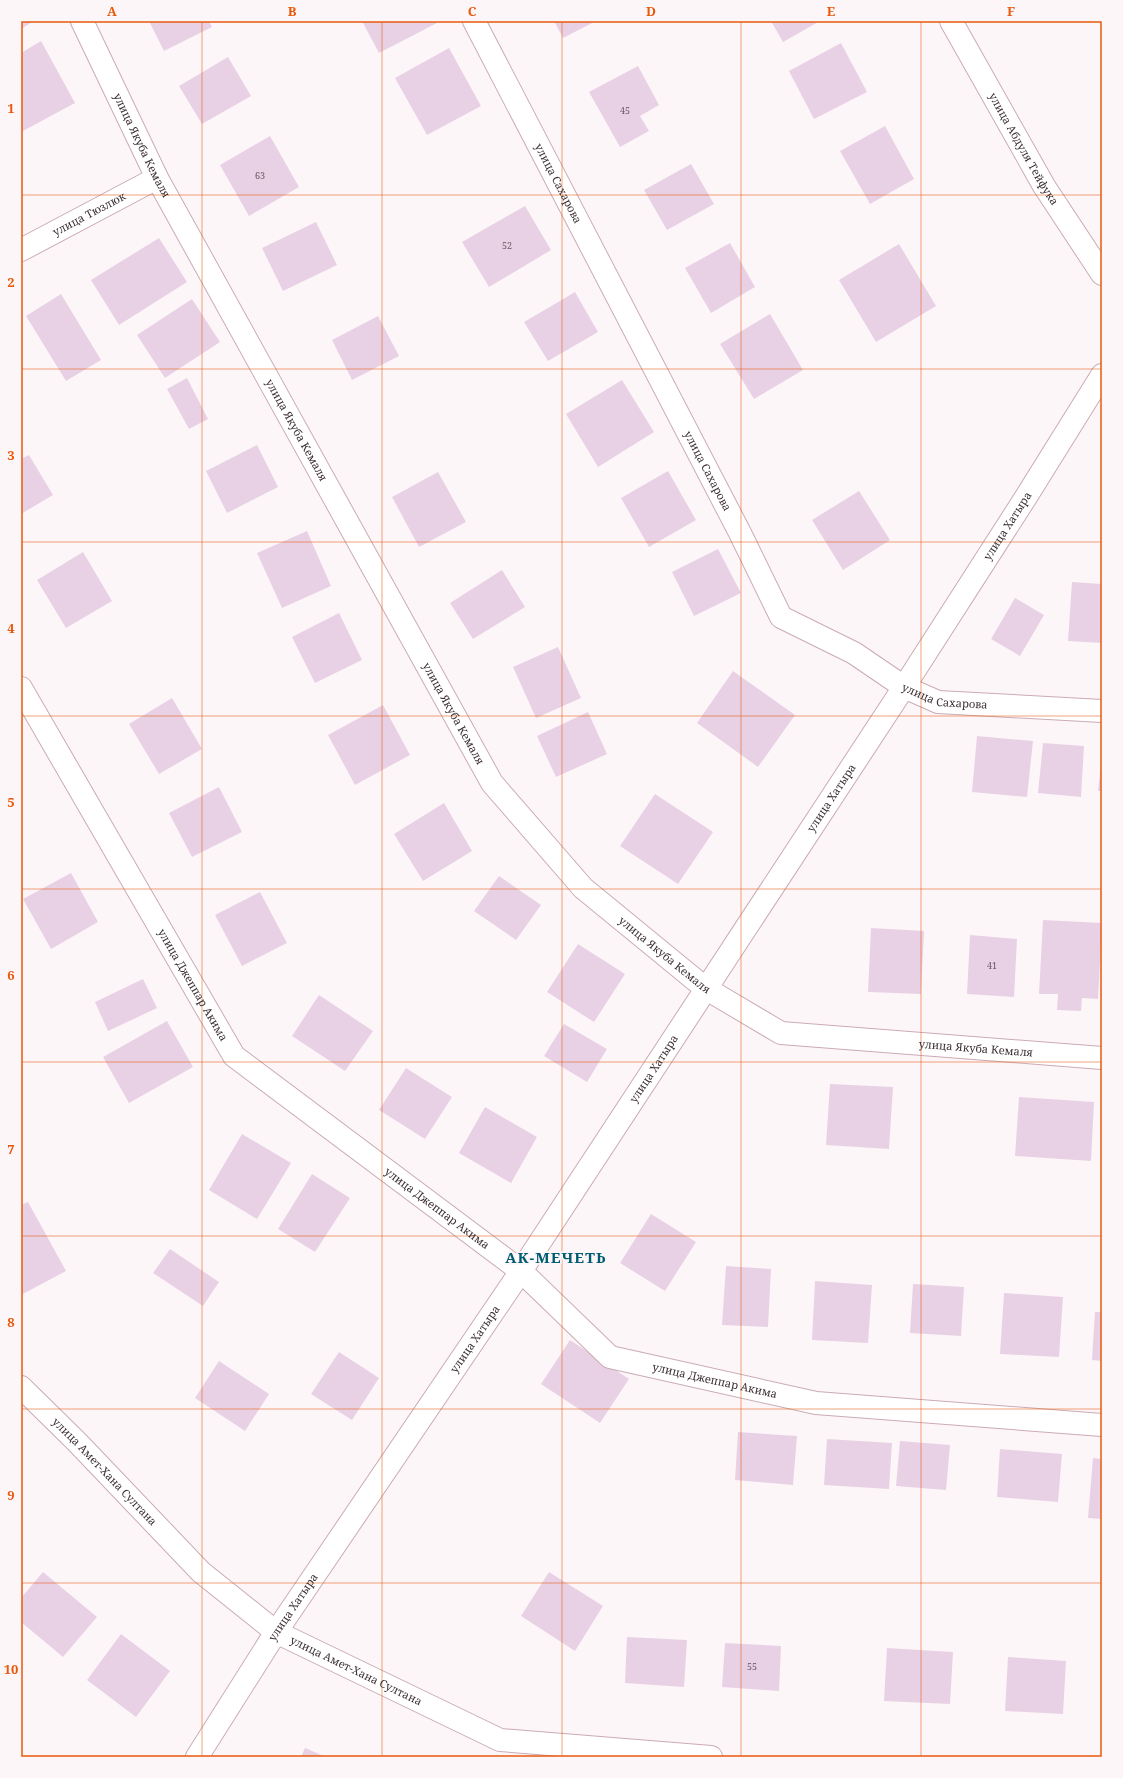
<svg xmlns="http://www.w3.org/2000/svg" width="1123" height="1778" font-family="'Noto Serif',serif">
  <style>
    .building { fill: #e9d1e5 }
    .lines { fill: none; stroke-linecap: round; stroke-linejoin: round }
    .street-casing { stroke: #cbabb4; stroke-width: 24 }
    .secondary-casing { stroke: #cbabb4; stroke-width: 24 }
    .street { stroke: #fff; stroke-width: 22 }
    .secondary { stroke: #fff; stroke-width: 22 }
    .grid { fill: none; stroke: #e8590c; stroke-width: 1; stroke-opacity: 0.55 }
    .labels { text-anchor: middle; stroke-width: 3.5; stroke-linejoin: round; paint-order: stroke }
    .number-label { font-size: 9px; fill: #675860 }
    .street-label { font-size: 11px; fill: #3c3033; stroke: #fdf6f8 }
    .district-label { font-size: 15px; font-weight: bold; letter-spacing: 1px; fill: #005c71; stroke: #fdf6f8 }
    .neatline { fill: none; stroke: #e8590c; stroke-width: 1.5 }
    .grid-label { font-size: 13px; text-anchor: middle; font-weight: bold; fill: #e8590c }
  </style>
  <rect width="100%" height="100%" fill="#fdf6f8"/>
  <path class="building" d="M21 21H34L21 29Z
    M149 21H209L212 27 164 51Z
    M362 21H435L437 23 379 53Z
    M554 21H596L563 38Z
    M771 21H820L783 42Z
    M41 41 75 103 21 132V53Z
    M841 43 867 92 814 119 789 71Z
    M449 48 481 106 427 135 395 78Z
    M228 57 251 96 202 124 179 86Z
    M638 66 659 105 640 116 649 131 620 147 589 92Z
    M885 126 914 179 870 204 840 151Z
    M270 136 299 187 249 216 220 165Z
    M691 164 714 204 667 230 644 190Z
    M525 206 551 250 489 287 462 242Z
    M316 222 337 265 283 291 262 248Z
    M159 238 187 282 119 325 91 280Z
    M730 243 755 287 711 313 685 268Z
    M899 244 936 306 876 342 839 280Z
    M575 292 598 332 548 361 524 322Z
    M61 294 101 360 66 381 26 316Z
    M192 299 220 342 165 378 137 335Z
    M770 314 803 370 754 399 720 344Z
    M378 316 399 356 352 380 332 340Z
    M187 378 208 419 189 429 167 389Z
    M622 380 654 432 598 467 566 414Z
    M257 445 278 487 227 513 206 471Z
    M29 455 53 495 21 514V459Z
    M668 471 696 520 649 547 621 498Z
    M438 472 466 522 419 547 392 497Z
    M859 491 890 540 843 570 812 520Z
    M307 531 331 586 282 608 257 553Z
    M718 549 741 593 694 616 672 572Z
    M83 552 112 601 66 628 37 580Z
    M502 570 525 607 473 639 450 603Z
    M1072 582 1102 584V643L1068 641Z
    M1015 598 1044 615 1020 656 991 639Z
    M339 613 362 660 315 683 292 637Z
    M558 647 581 698 536 718 513 667Z
    M733 671 795 715 758 767 697 723Z
    M172 698 202 749 159 774 129 724Z
    M383 705 410 755 355 785 328 735Z
    M588 712 607 754 556 777 537 736Z
    M977 736 1033 741 1027 797 972 792Z
    M1043 743 1084 746 1081 797 1038 793Z
    M1101 764H1102V791H1098Z
    M219 787 242 832 192 857 169 813Z
    M655 794 713 832 678 884 620 846Z
    M444 803 472 851 423 881 394 834Z
    M71 873 98 922 51 949 23 899Z
    M499 876 541 905 516 940 474 911Z
    M260 892 287 943 242 966 215 915Z
    M1043 920 1102 923 1098 999 1082 998 1081 1011 1057 1010 1058 994H1039Z
    M871 928 924 931 921 994 868 992Z
    M970 935 1017 939 1014 997 967 994Z
    M578 944 625 974 594 1022 547 992Z
    M143 979 157 1008 108 1031 95 1002Z
    M319 995 373 1031 345 1071 292 1036Z
    M167 1021 193 1067 129 1103 103 1057Z
    M564 1024 607 1049 587 1082 544 1056Z
    M406 1068 452 1097 425 1139 379 1110Z
    M830 1084 893 1087 889 1149 826 1145Z
    M1019 1097 1094 1102 1091 1161 1015 1156Z
    M485 1107 537 1137 511 1183 459 1153Z
    M242 1134 291 1163 257 1219 209 1190Z
    M312 1174 350 1198 315 1252 278 1229Z
    M28 1202 66 1271 21 1295V1205Z
    M651 1214 696 1242 665 1291 620 1263Z
    M170 1249 219 1282 203 1306 153 1273Z
    M726 1266 771 1269 768 1327 722 1325Z
    M815 1281 872 1285 868 1343 812 1340Z
    M913 1284 964 1287 961 1336 910 1333Z
    M1004 1293 1063 1297 1059 1357 1000 1354Z
    M1095 1312H1102V1361L1092 1360Z
    M570 1340 629 1379 600 1423 541 1384Z
    M339 1352 379 1378 352 1420 311 1394Z
    M219 1361 269 1394 245 1431 195 1398Z
    M738 1432 797 1436 793 1485 735 1480Z
    M827 1439 892 1443 889 1489 824 1485Z
    M900 1441 950 1445 946 1490 896 1486Z
    M1000 1449 1062 1454 1058 1502 997 1497Z
    M1093 1458 1102 1459V1519L1088 1518Z
    M43 1572 97 1617 63 1657 21 1622V1598Z
    M549 1572 603 1606 575 1651 521 1616Z
    M121 1634 170 1671 136 1717 87 1680Z
    M627 1637 687 1640 684 1687 625 1683Z
    M725 1643 781 1646 779 1691 722 1687Z
    M887 1648 953 1652 950 1704 884 1701Z
    M1008 1657 1066 1661 1063 1714 1005 1711Z
    M305 1748 326 1757H301Z"/>
  <g class="lines">
    <g class="street-casing">
      <g id="street">
        <path id="s1" d="M82 21 157 178 492 783 583 888 705 988 781 1033 1102 1058"/>
        <path id="s2" d="M474 21 740 533 781 617 854 653 904 687 938 702 1102 711"/>
        <path id="s3" d="M21 250 157 178"/>
        <path id="s4" d="M21 688 234 1056 521 1271 610 1357 816 1403 1102 1425"/>
        <path id="s5" d="M21 1387 77 1442 201 1572 276 1632"/>
      </g>
    </g>
    <g class="secondary-casing">
      <g id="secondary">
        <path id="s6" d="M951 21 1044 186 1102 274"/>
        <path id="s7" d="M276 1632 500 1740 711 1757"/>
        <path id="s8" d="M197 1757 276 1632 521 1271 904 687 1026 497 1102 375"/>
      </g>
    </g>
    <use href="#street" class="street"/>
    <use href="#secondary" class="secondary"/>
  </g>
  <path class="grid" d="M202 21V1757M382 21V1757M562 21V1757M741 21V1757M921 21V1757M21 195H1102M21 369H1102M21 542H1102M21 716H1102M21 889H1102M21 1062H1102M21 1236H1102M21 1409H1102M21 1583H1102"/>
  <g class="labels">
    <g class="number-label">
      <text x="625" y="114">45</text>
      <text x="260" y="179">63</text>
      <text x="507" y="249">52</text>
      <text x="992" y="969">41</text>
      <text x="752" y="1670">55</text>
    </g>
    <g class="street-label">
      <text dy="4" stroke="none"><textPath href="#s1" startOffset="138">улица Якуба Кемаля</textPath></text>
      <text dy="4" stroke="none"><textPath href="#s6" startOffset="147">улица Абдуля Тейфука</textPath></text>
      <text dy="4" stroke="none"><textPath href="#s2" startOffset="183">улица Сахарова</textPath></text>
      <text dy="4" stroke="none"><textPath href="#s3" startOffset="77">улица Тюзлюк</textPath></text>
      <text dy="4" stroke="none"><textPath href="#s1" startOffset="462">улица Якуба Кемаля</textPath></text>
      <text dy="4" stroke="none"><textPath href="#s2" startOffset="507">улица Сахарова</textPath></text>
      <text dy="4" stroke="none"><textPath href="#s8" startOffset="1474">улица Хатыра</textPath></text>
      <text dy="4" stroke="none"><textPath href="#s2" startOffset="855">улица Сахарова</textPath></text>
      <text dy="4" stroke="none"><textPath href="#s1" startOffset="786">улица Якуба Кемаля</textPath></text>
      <text dy="4" stroke="none"><textPath href="#s8" startOffset="1150">улица Хатыра</textPath></text>
      <text dy="4" stroke="none"><textPath href="#s1" startOffset="1110">улица Якуба Кемаля</textPath></text>
      <text dy="4" stroke="none"><textPath href="#s4" startOffset="343">улица Джеппар Акима</textPath></text>
      <text dy="4" stroke="none"><textPath href="#s1" startOffset="1446">улица Якуба Кемаля</textPath></text>
      <text dy="4" stroke="none"><textPath href="#s8" startOffset="826">улица Хатыра</textPath></text>
      <text dy="4" stroke="none"><textPath href="#s4" startOffset="679">улица Джеппар Акима</textPath></text>
      <text dy="4" stroke="none"><textPath href="#s8" startOffset="502">улица Хатыра</textPath></text>
      <text dy="4" stroke="none"><textPath href="#s4" startOffset="1015">улица Джеппар Акима</textPath></text>
      <text dy="4" stroke="none"><textPath href="#s5" startOffset="119">улица Амет-Хана Султана</textPath></text>
      <text dy="4" stroke="none"><textPath href="#s8" startOffset="178">улица Хатыра</textPath></text>
      <text dy="4" stroke="none"><textPath href="#s7" startOffset="89">улица Амет-Хана Султана</textPath></text>
    </g>
    <g class="district-label">
      <text x="556" y="1263">АК-МЕЧЕТЬ</text>
    </g>
  </g>
  <rect width="1123" height="1778" fill="none" stroke="#fdf6f8" stroke-width="44"/>
  <rect x="22" y="22" width="1079" height="1734" class="neatline"/>
  <g class="grid-label">
    <text x="112" y="16">A</text>
    <text x="292" y="16">B</text>
    <text x="472" y="16">C</text>
    <text x="651" y="16">D</text>
    <text x="831" y="16">E</text>
    <text x="1011" y="16">F</text>
    <text x="11" y="113">1</text>
    <text x="11" y="287">2</text>
    <text x="11" y="460">3</text>
    <text x="11" y="633">4</text>
    <text x="11" y="807">5</text>
    <text x="11" y="980">6</text>
    <text x="11" y="1154">7</text>
    <text x="11" y="1327">8</text>
    <text x="11" y="1500">9</text>
    <text x="11" y="1674">10</text>
  </g>
</svg>
